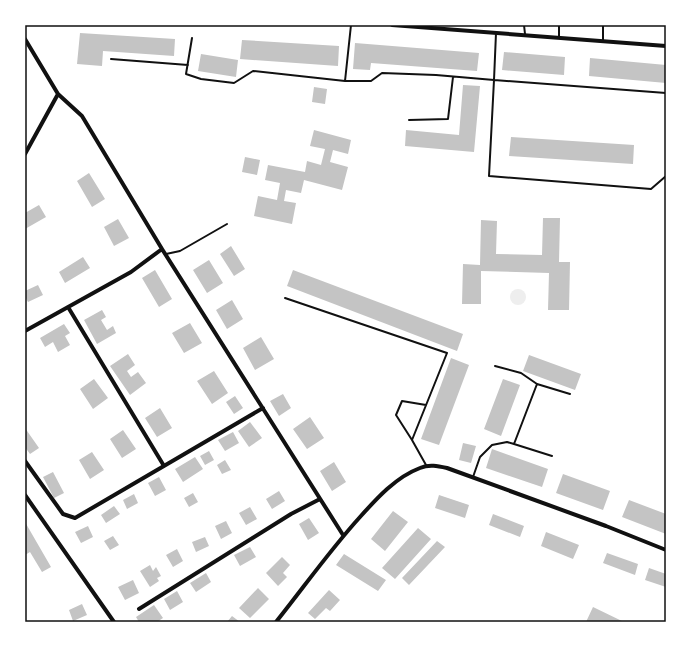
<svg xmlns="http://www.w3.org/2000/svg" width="691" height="647" font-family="'DejaVu Sans',sans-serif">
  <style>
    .green { fill: #eee }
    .building { fill: #c4c4c4 }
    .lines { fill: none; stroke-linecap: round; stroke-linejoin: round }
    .service { stroke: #111; stroke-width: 2 }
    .minor { stroke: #111; stroke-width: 4 }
    .neatline { fill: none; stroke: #111; stroke-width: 1.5 }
  </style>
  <rect width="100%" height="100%" fill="#fff"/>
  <path class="green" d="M510 297a8 8 0 1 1 16 0a8 8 0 1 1-16 0Z"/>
  <path class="building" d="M80 33 175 39 174 56 103 51 102 66 77 64Z
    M242 40 339 46 338 66 240 59Z
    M355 43 479 53 477 71 371 63 370 70 353 69Z
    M504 52 565 57 564 75 502 70Z
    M201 54 238 60 236 77 198 71Z
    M590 58 666 65V83L589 76Z
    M463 85 480 86 474 152 405 146 406 130 459 135Z
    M314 87 327 89 325 104 312 102Z
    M314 130 351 140 348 154 333 150 330 162 348 167 342 190 304 180 301 193 286 190 284 201 296 203 292 224 254 216 258 196 277 200 280 183 265 180 268 165 305 172 307 161 321 165 325 149 310 146Z
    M511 137 634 145 633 164 509 156Z
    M245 157 260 160 257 175 242 172Z
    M89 173 105 199 92 207 77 181Z
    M39 205 46 217 25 229V213Z
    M543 218H560L559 262H570L569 310H548L549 273 481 271V304H462L463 264 480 265 481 220 497 221 496 254 542 255Z
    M118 219 129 238 114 246 104 227Z
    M231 246 245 269 234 276 220 254Z
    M83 257 90 268 65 283 59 272Z
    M209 260 223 283 207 293 193 270Z
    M155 270 172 299 159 307 142 278Z
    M293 270 463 334 457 351 287 286Z
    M38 285 43 295 28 302 25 296V291Z
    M232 300 243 319 227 329 216 310Z
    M102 310 106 317 101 320 107 330 113 326 116 333 97 344 84 320Z
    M190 323 202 343 184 353 172 333Z
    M64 324 70 333 65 336 70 345 58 352 53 342 45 347 40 338Z
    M261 337 274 359 255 370 243 348Z
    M128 354 135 365 127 371 131 377 138 372 146 383 130 395 110 366Z
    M529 355 581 374 575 390 523 371Z
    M451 358 469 365 439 445 421 439Z
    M214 371 228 393 212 404 197 381Z
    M94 379 108 398 93 409 80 389Z
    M503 379 520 385 501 436 484 429Z
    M283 394 291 408 279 416 270 401Z
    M235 396 243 408 234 414 226 402Z
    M160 408 172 428 157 437 145 418Z
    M310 417 324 438 307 449 293 429Z
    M250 422 262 438 249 447 238 431Z
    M25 428 39 448 30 454 25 447Z
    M123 430 136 449 122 458 110 439Z
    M233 432 239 443 225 451 218 440Z
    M463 443 476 446 471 463 459 460Z
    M492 449 548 469 542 487 486 468Z
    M209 451 214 460 205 465 200 456Z
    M92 452 104 470 90 479 79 460Z
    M195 457 203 469 183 482 175 469Z
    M225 460 231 470 222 474 217 465Z
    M334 462 346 482 332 491 320 471Z
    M53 472 64 493 54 498 43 477Z
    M563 474 610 491 603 510 556 493Z
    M159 477 166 490 155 496 148 483Z
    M279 491 285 501 272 509 266 499Z
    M193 493 198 502 189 507 184 498Z
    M134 494 138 503 127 509 123 500Z
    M439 495 469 505 465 518 435 508Z
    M629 500 666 514V534L622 517Z
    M114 506 120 514 106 523 101 515Z
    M250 507 257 519 246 525 239 513Z
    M393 511 408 522 385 551 371 539Z
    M493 514 524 526 520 537 489 525Z
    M309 518 319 533 308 540 299 524Z
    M226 521 232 533 221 539 215 526Z
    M25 522 51 567 42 572 30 552 25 555Z
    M88 526 93 537 81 543 75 532Z
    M418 528 431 539 395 579 382 568Z
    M546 532 579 545 573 559 541 546Z
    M113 536 119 545 110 550 104 541Z
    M205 537 209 546 196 552 192 542Z
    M437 541 445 547 409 585 402 578Z
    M250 547 256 557 240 566 234 555Z
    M177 549 183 561 173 567 166 555Z
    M607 553 638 564 635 575 603 563Z
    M344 554 386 580 378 591 336 565Z
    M282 557 290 565 283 573 287 577 278 586 266 573Z
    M150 565 153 571 156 567 161 576 157 578 159 581 150 587 140 571Z
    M649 568 666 574V587L645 580Z
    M206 573 211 582 196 592 190 583Z
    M133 580 139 593 125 600 118 587Z
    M258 588 269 599 250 618 239 608Z
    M329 590 340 600 330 611 326 608 315 619 308 613Z
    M177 591 183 602 170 610 164 599Z
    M82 604 87 615 73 621 69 610Z
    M154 605 163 618 157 622H139L136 617Z
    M593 607 624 622H586Z
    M232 616 240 622H227Z"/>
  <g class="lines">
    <path class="service" d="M351 25 345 81H371L382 73 436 75 494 80 496 33
      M524 25 525 34
      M603 25V41
      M559 37V25
      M192 38 186 74 201 79 234 83 253 71 345 81
      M111 59 188 65
      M666 93 494 80 489 176 651 189 666 176
      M409 120 448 119 453 77
      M166 254 180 251 227 224
      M285 298 447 353 412 440 426 465
      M495 366 521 373 537 384
      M412 440 396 415 402 401 426 405
      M514 444 552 456
      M473 477 480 457 492 445 507 442 514 444 537 384 570 394"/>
    <path class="minor" d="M392 25 666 46
      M25 39 58 94 82 116 162 249 343 535
      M25 154 58 94
      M68 307 164 466
      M25 331 131 272 162 249
      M25 461 63 514 75 518 263 408
      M25 495 114 622
      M139 609 291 514 320 499
      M276 622C304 587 330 550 360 517 377 498 396 477 420 468 429 464 438 466 447 468L606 526 666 550"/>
  </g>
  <rect width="691" height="647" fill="none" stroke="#ffffff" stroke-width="52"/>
  <rect x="26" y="26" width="639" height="595" class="neatline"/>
</svg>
